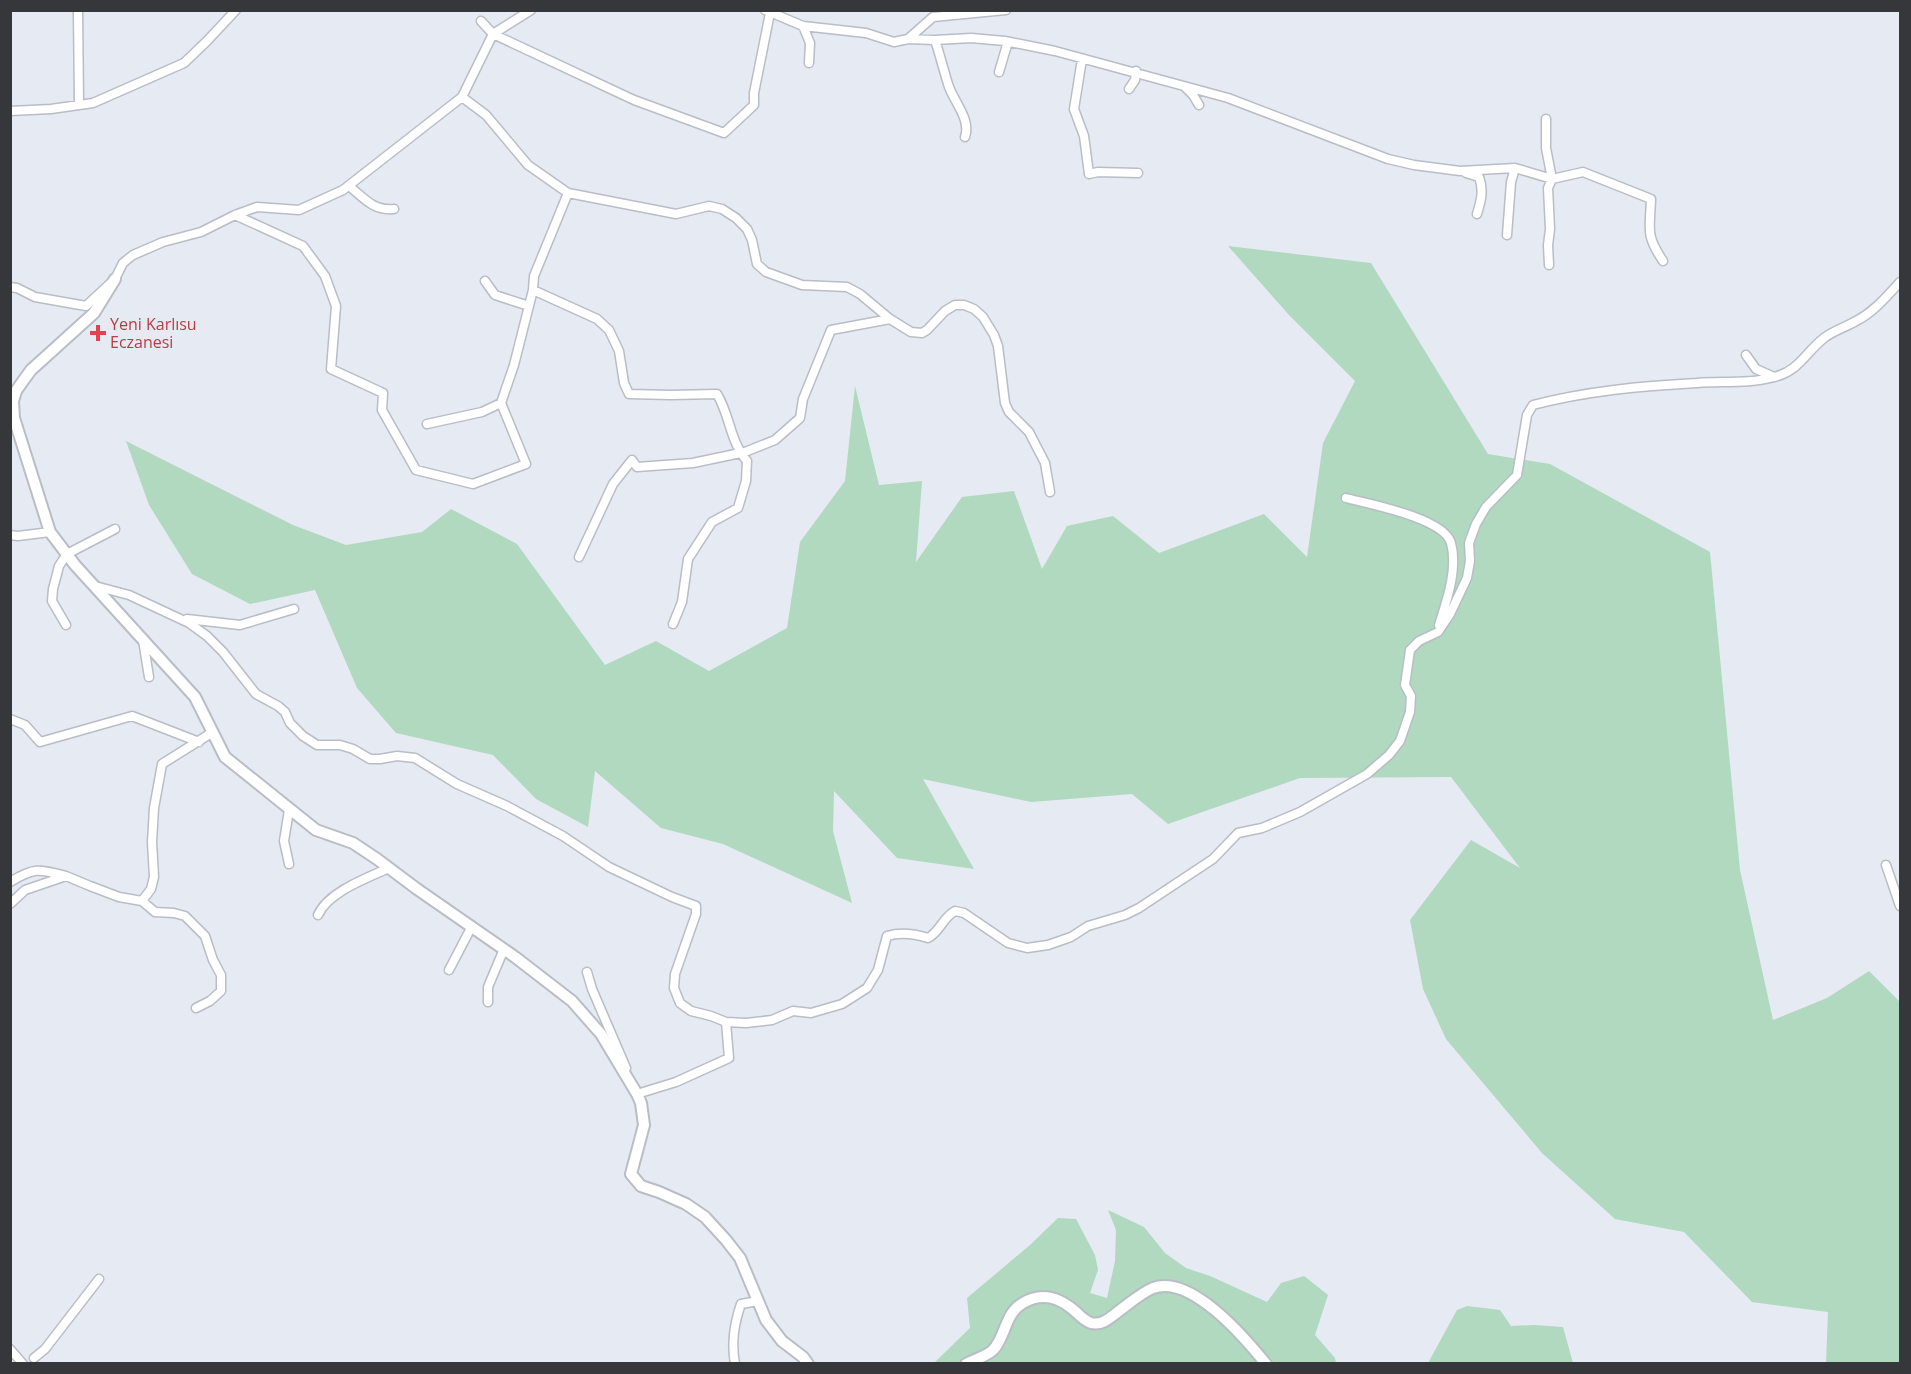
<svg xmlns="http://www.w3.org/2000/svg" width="1911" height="1374" font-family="'Open Sans',sans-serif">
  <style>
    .green { fill: #b0d9c0 }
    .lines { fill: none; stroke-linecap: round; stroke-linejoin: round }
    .minor-casing { stroke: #b9bdc5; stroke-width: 11 }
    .tertiary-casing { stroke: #b9bdc5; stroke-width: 14 }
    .minor { stroke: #fff; stroke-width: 8 }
    .tertiary { stroke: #fff; stroke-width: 10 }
    .health-dot { fill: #e0444e; stroke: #e6eaf3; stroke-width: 2 }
    .labels { text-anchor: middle; stroke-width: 4.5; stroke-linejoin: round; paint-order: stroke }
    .health-label { font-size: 16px; fill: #be3a42; stroke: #e6eaf3; text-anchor: start }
  </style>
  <rect width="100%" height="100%" fill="#e6eaf3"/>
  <path class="green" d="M1228 246 1371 263 1488 454 1550 464 1710 552 1740 870 1773 1020 1827 998 1869 971 1900 1002V1363H1826L1828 1312 1752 1302 1684 1232 1615 1219 1542 1153 1446 1039 1423 989 1410 920 1471 840 1520 868 1451 777 1300 778 1168 824 1132 794 1031 802 923 779 974 869 897 858 834 791 833 831 852 903 723 844 661 828 595 771 588 827 536 799 493 755 396 733 357 688 315 590 250 604 192 574 149 505 126 441 293 525 346 545 422 532 451 509 517 544 605 665 656 641 709 671 787 628 800 542 845 481 855 386 879 485 922 481 916 562 962 497 1014 491 1042 569 1067 526 1113 516 1159 553 1264 514 1307 557 1323 443 1355 381 1289 315Z
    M1108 1210 1144 1227 1165 1253 1186 1268 1210 1276 1267 1302 1281 1283 1304 1276 1328 1295 1315 1335 1335 1358 1336 1363 933 1364 970 1328 967 1298 1030 1245 1058 1218 1076 1219 1095 1255 1098 1270 1090 1293 1107 1298 1115 1261 1116 1230Z
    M1467 1306 1500 1310 1511 1326 1534 1325 1563 1327 1573 1363H1428L1457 1310Z"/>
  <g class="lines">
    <g class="minor-casing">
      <path id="minor" d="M78 10 79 104
        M765 10 803 26 866 33 894 42 908 39 935 40 971 38 1005 41 1055 51 1228 98 1388 159 1414 165 1460 171 1515 168 1552 179 1583 172 1651 199C1650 230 1645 234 1663 261
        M481 21 493 34 634 100 724 133 754 105V93L770 13
        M803 26 810 43 809 63
        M908 39 933 17 1006 10
        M935 40C940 55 944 72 949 87 955 103 971 120 965 137
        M1082 59 1074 109 1084 136 1089 174 1098 172 1138 173
        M999 72 1007 45 1005 41
        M1185 87 1193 95 1199 105
        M1129 89 1135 80 1136 71
        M462 97 486 115 528 165 568 193 676 214 709 206 722 209 736 218 747 229 752 240 757 264 766 272 802 285 847 287 860 294 890 319 911 332 922 333 927 330 945 311 955 305H964L974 309 983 317 994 335 998 346 1005 403 1009 412 1029 432 1045 463 1050 492
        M10 111 51 109 93 103 184 63 207 41 236 10
        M1546 119V148L1552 179 1548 188 1550 229 1548 245 1549 265
        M1466 173 1479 177C1484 190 1481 201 1477 214
        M349 186C364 198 373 211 394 209
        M235 215 303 246 325 276 336 306 331 369 383 393 382 410 416 470 473 484 526 464 501 403 514 365 533 290 534 276 568 193
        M1507 235 1511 182 1515 168
        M485 281 495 295 529 306
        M10 287 17 288 35 297 86 306 115 279 123 263 133 255 163 242 201 232 235 215 257 207 299 210 343 190 462 97 493 34 531 10
        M533 290 597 319 609 330 619 351 624 383 629 394 671 395 717 394C730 415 730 442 747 461L746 481 738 508 712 522 688 559 682 602 673 624
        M1746 355 1756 369 1774 377
        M427 424 482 412 501 403
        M1346 498C1369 504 1444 518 1451 543 1458 569 1447 600 1439 625
        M10 535 18 536 50 532
        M579 557 613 484 632 460 637 467 693 463 745 452 775 440 800 418 803 399 831 330 890 319
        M95 586 129 595 189 623 207 636 223 652 256 694 278 706 285 712 290 723 303 736 317 745H340L353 749 370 759H380L397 756 415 758 457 784 507 806 563 836 609 867 672 897 696 906V914L675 974 674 988 680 1003 691 1011 711 1016 726 1022 746 1023 772 1020 793 1011 811 1013 842 1004 867 988 878 970 887 936C901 932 915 934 928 938 941 931 942 918 955 911L964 913 1008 943 1027 948 1048 945 1071 937 1088 926 1125 915 1139 908 1213 859 1238 833 1262 828 1300 812 1367 774 1389 755 1400 741 1410 712 1411 696 1405 685 1410 650 1419 641 1438 632 1450 614 1467 578 1470 561 1469 543 1476 524 1486 507 1517 475 1527 415 1533 405C1587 391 1641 386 1697 383 1722 381 1749 384 1774 377 1799 371 1805 353 1824 338 1833 331 1846 327 1856 321 1874 312 1887 296 1900 282
        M187 619 240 625 294 609
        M66 625 52 601 53 589 59 566 67 554 115 529
        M143 640 149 677
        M10 719 25 725 40 742 132 716 199 742
        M289 810 284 841 289 864
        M1886 865 1900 906
        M10 882C35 867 39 869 66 876
        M142 901 151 889 154 877 152 842 154 808 162 764 213 732
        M10 904 25 890 66 876 90 886 119 897 142 901 155 912 174 913 185 916 205 936 213 960 221 975V991L210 1001 196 1008
        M318 915C328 892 367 878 389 868
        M449 970 472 926
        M587 972 592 989 626 1068
        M488 1002V987L504 949
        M635 1089 637 1094 676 1082 729 1058 726 1022
        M10 1349 23 1364
        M34 1358 45 1349 99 1279
        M735 1364C731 1342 734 1324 741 1304L758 1301"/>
    </g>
    <g class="tertiary-casing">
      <path id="tertiary" d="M115 279 94 313 31 370 23 381 16 391 13 401 14 418 50 532 75 565 195 697 225 757 316 830 353 843 377 859 417 889 515 957 572 1001 601 1034 637 1094 641 1103 644 1125 631 1174 641 1186 659 1192 686 1204 705 1217 726 1240 740 1258 766 1320 782 1341 803 1357 808 1364
        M966 1364C975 1359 988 1356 994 1349 1006 1335 1005 1313 1023 1303 1043 1291 1060 1298 1076 1312 1080 1316 1085 1321 1091 1323 1102 1326 1111 1317 1119 1311 1130 1303 1141 1293 1153 1288 1191 1274 1245 1338 1266 1364"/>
    </g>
    <use href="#minor" class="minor"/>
    <use href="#tertiary" class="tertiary"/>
  </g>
  <path class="health-dot" d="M95 324h6v6h6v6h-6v6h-6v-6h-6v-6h6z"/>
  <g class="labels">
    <g class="health-label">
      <text x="110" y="330">Yeni Karlısu<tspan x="110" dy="18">Eczanesi</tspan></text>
    </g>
  </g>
  <rect width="1911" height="1374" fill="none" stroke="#36373b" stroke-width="24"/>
</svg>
